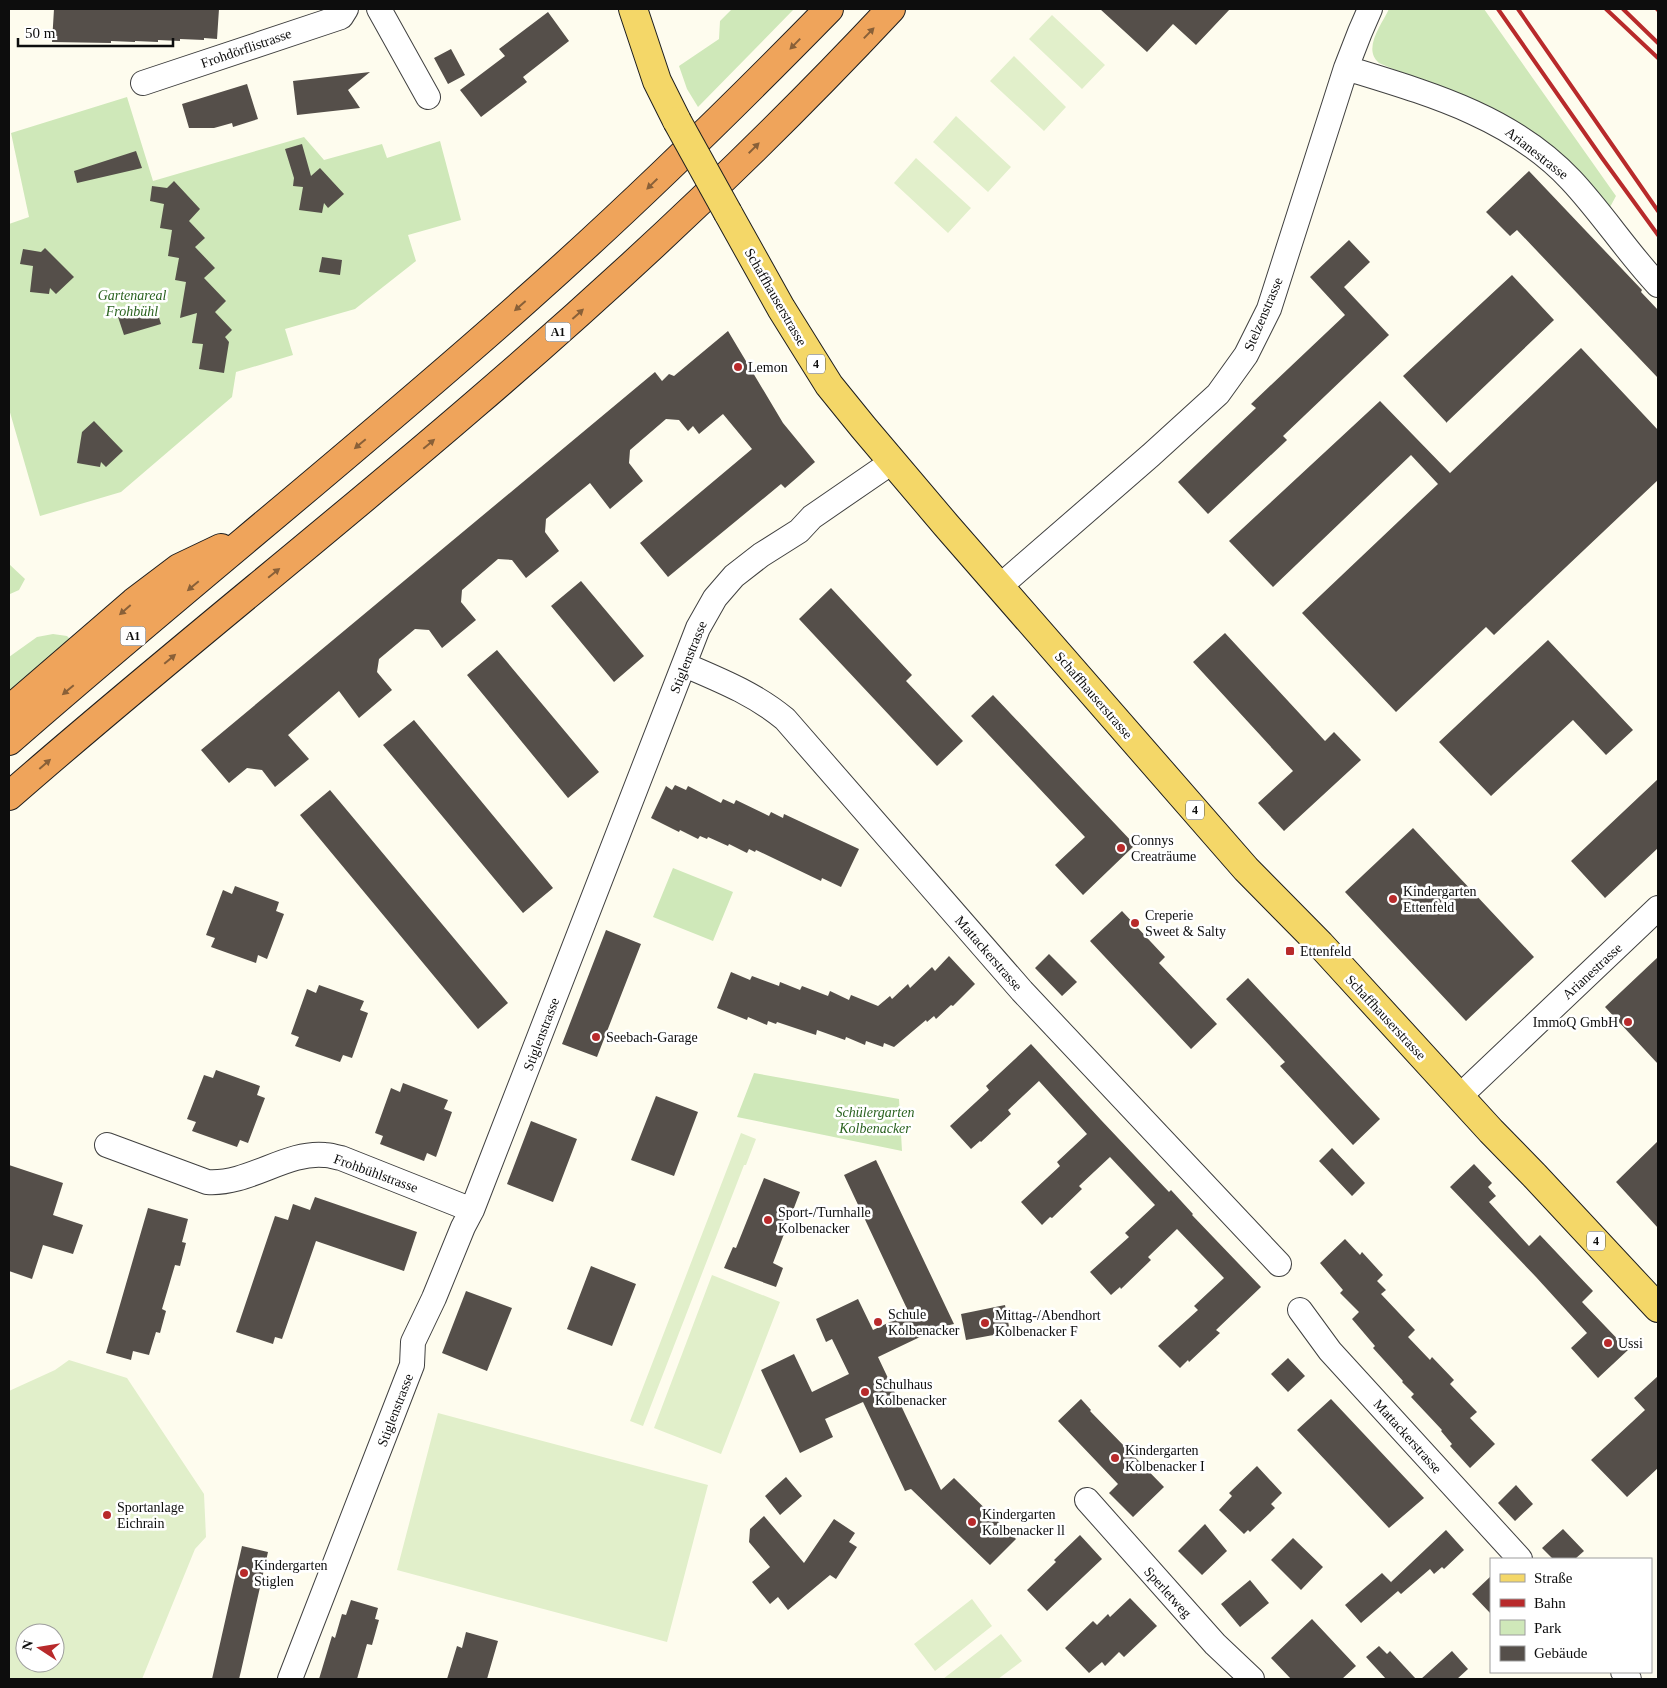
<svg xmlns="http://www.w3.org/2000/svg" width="1667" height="1688" font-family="Georgia,serif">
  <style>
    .green { fill: #cfe8b9 }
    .pitch { fill: #e1efca; fill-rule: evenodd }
    .building { fill: #554f4a }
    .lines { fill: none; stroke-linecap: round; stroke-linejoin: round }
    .minor-casing { stroke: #404040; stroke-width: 26 }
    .primary-casing { stroke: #1e1e1e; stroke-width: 30 }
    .motorway-casing { stroke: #1e1e1e; stroke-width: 30 }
    .minor { stroke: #fff; stroke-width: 24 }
    .primary { stroke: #f4d768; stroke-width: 28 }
    .motorway { stroke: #efa45b; stroke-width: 28 }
    .rail { stroke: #b82a2b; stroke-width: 4 }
    .primary-bridge-casing { stroke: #1e1e1e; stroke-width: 30; stroke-linecap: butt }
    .primary-bridge { stroke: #f4d768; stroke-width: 28 }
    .oneway { fill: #896038 }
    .poi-dot { fill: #b82a2b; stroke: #fff; stroke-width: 2 }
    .labels { text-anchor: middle; stroke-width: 5; stroke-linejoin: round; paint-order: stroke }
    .shield { fill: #fff; stroke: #565656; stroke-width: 1 }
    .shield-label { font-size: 12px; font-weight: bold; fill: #0d0d0d }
    .street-label { font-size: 14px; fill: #0d0d0d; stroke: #fff }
    .park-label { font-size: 14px; font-style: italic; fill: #2b6320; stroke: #fff }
    .poi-label { font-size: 14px; fill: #0d0d0d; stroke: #fff; text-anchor: start }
  </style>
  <rect width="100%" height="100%" fill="#fefcee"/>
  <path class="green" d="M732 9H794L698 107 687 89 679 66 719 39 720 21Z
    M1389 9H1484L1616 196 1609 209 1440 89 1379 63C1362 49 1382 24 1389 9Z
    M127 97 153 181 304 137 324 160 382 144 387 158 440 141 461 220 408 235 416 261 355 309 285 329 293 355 236 372 232 397 121 492 40 516 9 409V224L29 217 11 133Z
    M9 564 25 579 19 590 10 594Z
    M53 634 67 636 74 643 9 693V657L37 637Z
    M673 868 733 892 713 941 653 917Z
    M754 1073 899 1099 902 1151 737 1117Z"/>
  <path class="pitch" d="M1052 15 1105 65 1082 89 1029 39Z
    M1014 56 1066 107 1044 131 990 81Z
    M956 116 1011 167 988 192 933 142Z
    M916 158 971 208 948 233 894 183Z
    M741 1133 756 1139 746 1165H744L643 1426 630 1421Z
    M712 1275 780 1302 721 1454 654 1428Z
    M69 1360 127 1378 204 1494 206 1537 195 1549 142 1679H9V1391L55 1370ZM25 1633H55V1663H25Z
    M438 1413 708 1485 667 1642 397 1570Z
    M972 1599 992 1626 935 1671 914 1644Z
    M1001 1634 1022 1661 998 1679H943Z"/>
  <path class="building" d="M54 9H219L217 39 204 38V40L180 39V41L158 40V42L135 41V42L111 41V43L52 42Z
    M1100 9H1230L1196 45 1173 24 1147 52Z
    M548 12 569 41 523 77 527 82 481 117 460 90 505 56 499 49Z
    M451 49 465 75 448 84 434 58Z
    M370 72 348 90 360 108 297 115 293 81Z
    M247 84 258 119 233 127 232 123 214 128H189L182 104Z
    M302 144 311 176 320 168 344 194 328 208 324 203 322 213 299 210 303 187 293 186 294 178 285 149Z
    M136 151 142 168 77 183 74 171Z
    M1529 171 1642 290 1641 292 1658 310V378L1517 230 1510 236 1486 212Z
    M174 181 200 209 189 221 205 238 195 247 215 268 204 278 226 301 215 312 232 330 225 337 229 342 224 373 199 369 203 344 192 343 197 313 180 318 186 282 175 280 179 258 168 256 172 230 160 228 164 204 150 201 152 186 167 188Z
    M1349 240 1370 262 1344 287 1389 335 1283 436 1287 440 1208 514 1178 482 1256 408 1251 404 1345 315 1310 277Z
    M45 248 74 277 56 294 50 288 49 294 30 292 33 266 20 264 23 249 41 252Z
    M322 257 342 260 340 275 319 272Z
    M1512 275 1554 320 1447 422V423L1403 376Z
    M155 305 161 324 124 335 118 317Z
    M728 331 783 423 815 462 785 488 781 484 668 577 640 543 752 449 723 414 699 434 693 426 688 431 679 420 666 419 630 450 629 463 643 481 610 509 590 483 546 519 545 532 559 551 526 578 512 560 498 559 462 590 461 602 476 620 442 648 429 630 415 629 379 659 377 672 392 690 359 718 339 691 288 735 309 759 275 787 262 770 247 768 229 783 201 750 655 372 662 381 669 374 674 376Z
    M1581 348 1658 430V480L1494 635 1486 627 1396 712 1302 613 1438 484 1411 455 1273 587 1229 541 1380 401 1450 473Z
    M94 421 123 451 106 467 101 462 100 467 77 463 82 432Z
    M581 581 644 656 614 682 551 606Z
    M831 588 912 675 906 681 963 741 937 766 799 619Z
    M1225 633 1325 741 1334 732 1361 760 1284 831 1258 803 1293 771 1193 662Z
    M1548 640 1633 730 1606 755 1573 720 1491 796 1439 742Z
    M497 650 599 772 568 798 467 675Z
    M993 695 1135 845 1083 895 1055 865 1085 837 971 716Z
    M414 720 553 888 523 913 383 745Z
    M1658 779V848L1605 898 1571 861Z
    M675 785 686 790 688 786 721 803 723 799 734 804 736 800 769 816 771 812 783 818 784 814 859 849 841 887 822 878 821 881 756 850 755 852 749 849 747 853 729 844 728 846 708 837 707 839 700 836 698 839 680 830 679 832 651 818 666 786 672 790Z
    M330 790 508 1003 478 1029 300 815Z
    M1413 828 1534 957 1466 1021 1345 892Z
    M235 886 279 902 276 911 284 914 267 959 258 955 256 963 211 947 215 938 206 935 223 890 232 894Z
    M1122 911 1165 957 1159 963 1217 1024 1191 1049 1090 941Z
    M606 930 641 944 597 1057 562 1044Z
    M1049 954 1077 982 1062 996 1035 968Z
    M949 956 975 984 953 1006 951 1005 936 1019 934 1016 927 1022 926 1020 894 1047 884 1043 883 1047 866 1041 865 1045 846 1037 845 1040 817 1030 816 1035 777 1022 776 1024 768 1021 767 1025 748 1017 747 1020 717 1008 731 972 750 980 752 976 779 986 780 982 800 990 802 986 828 996 830 991 849 1000 851 995 878 1006 890 996 892 999 908 984 910 988 932 967 935 971Z
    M1658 957V1064L1605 1007Z
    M1248 978 1380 1119 1353 1145 1280 1066 1285 1062 1226 999Z
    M319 985 364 1001 360 1010 368 1013 352 1058 343 1055 340 1062 295 1046 299 1037 291 1034 307 989 316 993Z
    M1031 1044 1101 1120 1169 1192 1171 1190 1193 1214 1192 1215 1261 1287 1216 1330 1220 1333 1189 1362 1188 1360 1180 1368 1158 1346 1198 1310 1194 1306 1224 1278 1177 1229 1148 1257 1151 1260 1121 1289 1120 1287 1111 1295 1090 1272 1129 1237 1125 1233 1155 1205 1110 1157 1079 1186 1082 1189 1052 1218 1050 1217 1042 1225 1021 1202 1060 1166 1057 1162 1087 1134 1039 1081 1008 1110 1011 1114 981 1142 980 1141 971 1149 950 1126 989 1090 986 1086Z
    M216 1070 260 1086 257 1095 265 1098 248 1143 240 1140 237 1147 192 1131 196 1122 187 1119 204 1075 213 1078Z
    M403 1083 448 1100 444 1109 452 1112 436 1157 427 1153 424 1161 380 1144 383 1136 375 1133 391 1088 400 1092Z
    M656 1096 698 1112 674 1176 631 1160Z
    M531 1121 577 1139 553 1202 507 1184Z
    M1658 1141V1228L1616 1182Z
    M1332 1148 1365 1183 1352 1196 1319 1161Z
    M876 1160 954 1324 941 1327 878 1357 941 1490 954 1478 1016 1539 990 1565 911 1489 905 1491 863 1402 825 1419 833 1437 800 1453 761 1370 794 1354 812 1392 849 1374 832 1339 826 1342 816 1319 858 1299 873 1330 909 1313 844 1175Z
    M1474 1164 1492 1183 1488 1187 1496 1196 1489 1202 1529 1246 1540 1235 1574 1271 1593 1291 1582 1302 1628 1350 1598 1378 1571 1348 1587 1333 1536 1277 1450 1187Z
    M9 1165 63 1183 53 1215 83 1225 73 1254 43 1245 32 1279 9 1271Z
    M764 1178 800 1192 773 1263 783 1268 776 1287 724 1268 733 1247 736 1248Z
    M315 1197 417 1232 404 1271 316 1241 282 1339 275 1337 273 1344 236 1332 275 1216 288 1220 293 1204 310 1210Z
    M148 1208 188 1219 182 1242 186 1243 180 1266 175 1265 162 1309 166 1311 160 1333 156 1332 149 1355 133 1351 131 1360 106 1353Z
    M1345 1239 1360 1255 1362 1252 1383 1275 1377 1281 1386 1290 1381 1294 1415 1330 1408 1337 1430 1360 1432 1357 1454 1380 1450 1384 1477 1412 1470 1418 1495 1444 1470 1468 1450 1446 1452 1444 1441 1431 1442 1430 1411 1397 1414 1394 1402 1382 1403 1381 1373 1348 1375 1346 1352 1319 1359 1312 1340 1293 1343 1290 1320 1263Z
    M591 1266 636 1284 612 1346 567 1329Z
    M466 1291 512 1308 487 1371 442 1353Z
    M1005 1305 1010 1332 966 1340 961 1314Z
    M1288 1358 1305 1376 1288 1392 1271 1374Z
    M1658 1376V1468L1627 1497 1591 1460 1645 1410 1634 1398Z
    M1081 1399 1091 1410 1090 1411 1164 1487 1133 1517 1109 1493 1118 1484 1058 1421Z
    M1331 1399 1424 1498 1389 1528 1297 1430Z
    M1257 1466 1282 1493 1271 1504 1275 1508 1250 1532 1248 1530 1244 1534 1219 1510 1232 1496 1229 1493Z
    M786 1477 802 1496 780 1515 765 1496Z
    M1516 1485 1533 1504 1515 1521 1498 1503Z
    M764 1516 804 1563 834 1519 855 1533 849 1542 857 1547 836 1579 830 1575 788 1610 778 1597 770 1604 752 1582 770 1567 749 1542 750 1529Z
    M1205 1524 1227 1551 1202 1575 1178 1551Z
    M1563 1529 1584 1551 1575 1559H1553L1542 1548Z
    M1446 1530 1464 1550 1444 1569 1442 1567 1434 1574 1430 1569 1401 1594 1398 1591 1361 1623 1345 1605 1382 1573 1392 1583 1391 1582Z
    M1080 1535 1102 1559 1047 1611 1027 1590 1056 1562 1054 1560Z
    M1293 1538 1323 1567 1301 1590 1271 1560Z
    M242 1546 268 1552 241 1671 239 1679H212Z
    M1491 1576V1614L1472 1594Z
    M1250 1580 1269 1603 1240 1627 1221 1604Z
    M1130 1598 1157 1626 1124 1657 1119 1652 1105 1666 1102 1662 1089 1673 1065 1648 1093 1621 1097 1625 1108 1614 1110 1617Z
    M351 1600 378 1608 375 1619 379 1620 372 1645 367 1644 357 1679H319L332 1636 335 1638 342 1614 346 1615Z
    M1312 1619 1356 1666 1342 1679H1291L1271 1658Z
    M466 1632 498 1641 487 1679H447L457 1646 462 1648Z
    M1379 1646 1387 1654 1390 1651 1416 1679H1386L1366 1657Z
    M1452 1651 1468 1669 1457 1679H1421Z"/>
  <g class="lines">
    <g class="minor-casing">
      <path id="minor" d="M379 9 428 97
        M1346 68C1427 93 1511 116 1571 180 1602 213 1627 252 1658 285
        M143 83 341 17 346 9
        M999 587 1151 455 1218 394 1246 355 1269 309 1346 68 1360 32 1370 9
        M685 665C720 680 755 694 785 719L1022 991 1279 1264
        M1460 1096 1658 908
        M107 1145 207 1182C249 1185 286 1151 325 1155 330 1155 335 1157 341 1158L472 1210
        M1300 1310 1330 1351 1520 1559
        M1087 1500 1215 1644 1252 1679
        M1623 1672 1629 1679
        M290 1679 412 1365 413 1342 434 1298 463 1227 472 1210 698 628 715 598 734 576 761 555 799 531 812 517 892 462"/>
    </g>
    <g class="primary-casing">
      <path id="primary" d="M633 9 657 81 677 121
        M728 213 781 308 829 385 863 427 946 525 1246 869 1320 944 1491 1131 1534 1175 1658 1308"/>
    </g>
    <g class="motorway-casing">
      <path id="motorway" d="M9 710 134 602 179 568 221 548
        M9 741C179 592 357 451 526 300 631 207 731 109 829 9
        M9 796C161 663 320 538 473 406 619 281 760 149 891 9"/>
    </g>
    <use href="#minor" class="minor"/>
    <use href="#primary" class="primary"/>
    <use href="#motorway" class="motorway"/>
    <path class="rail" d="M1498 9 1602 158 1658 235
      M1518 9 1658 211
      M1606 9 1658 58
      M1623 9 1658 43
      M1657 9 1658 10"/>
    <g class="primary-bridge-casing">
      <path id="primary-bridge" d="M677 121 728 213"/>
    </g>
    <use href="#primary-bridge" class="primary-bridge"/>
  </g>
  <defs><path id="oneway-solid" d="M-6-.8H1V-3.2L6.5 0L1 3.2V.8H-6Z" transform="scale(1.25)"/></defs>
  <g class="oneway">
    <use href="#oneway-solid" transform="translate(869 33) rotate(-46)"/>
    <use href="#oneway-solid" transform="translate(795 44) rotate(134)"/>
    <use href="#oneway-solid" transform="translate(754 148) rotate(-45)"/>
    <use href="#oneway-solid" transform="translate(652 184) rotate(136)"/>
    <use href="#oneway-solid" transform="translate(520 306) rotate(139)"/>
    <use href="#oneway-solid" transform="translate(578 314) rotate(-42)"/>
    <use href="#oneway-solid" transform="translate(360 444) rotate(140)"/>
    <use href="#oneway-solid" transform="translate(429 444) rotate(-40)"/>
    <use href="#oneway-solid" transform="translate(274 573) rotate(-39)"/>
    <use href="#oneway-solid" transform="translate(193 586) rotate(140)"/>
    <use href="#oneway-solid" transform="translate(125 610) rotate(139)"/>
    <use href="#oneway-solid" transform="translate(170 659) rotate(-40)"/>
    <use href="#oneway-solid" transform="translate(68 690) rotate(140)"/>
    <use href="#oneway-solid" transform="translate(45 764) rotate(-41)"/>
  </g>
  <g class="poi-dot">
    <circle cx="738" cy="367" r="5"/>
    <circle cx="1121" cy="848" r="5"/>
    <circle cx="1393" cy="899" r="5"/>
    <circle cx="1135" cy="923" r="5"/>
    <rect x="1285" y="946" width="10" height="10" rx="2.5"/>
    <circle cx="1628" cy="1022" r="5"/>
    <circle cx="596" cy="1037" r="5"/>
    <circle cx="768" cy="1220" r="5"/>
    <circle cx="878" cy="1322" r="5"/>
    <circle cx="985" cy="1323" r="5"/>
    <circle cx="1608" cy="1343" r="5"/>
    <circle cx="865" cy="1392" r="5"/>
    <circle cx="1115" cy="1458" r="5"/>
    <circle cx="107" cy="1515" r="5"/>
    <circle cx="972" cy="1522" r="5"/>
    <circle cx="244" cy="1573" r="5"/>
  </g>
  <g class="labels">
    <g class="shield">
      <rect x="545.5" y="322.5" width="25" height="19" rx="4"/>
      <rect x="807" y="354.5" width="18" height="19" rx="4"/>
      <rect x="120.5" y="626.5" width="25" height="19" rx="4"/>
      <rect x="1186" y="800.5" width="18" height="19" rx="4"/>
      <rect x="1587" y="1231.5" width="18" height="19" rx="4"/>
    </g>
    <g class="shield-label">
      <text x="558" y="336">A1</text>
      <text x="816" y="368">4</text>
      <text x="133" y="640">A1</text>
      <text x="1195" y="814">4</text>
      <text x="1596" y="1245">4</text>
    </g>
    <g class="street-label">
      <text transform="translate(246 48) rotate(-19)" y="5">Frohdörflistrasse</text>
      <text transform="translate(1537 153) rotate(38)" y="5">Arianestrasse</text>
      <text transform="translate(776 297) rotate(60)" y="5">Schaffhauserstrasse</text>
      <text transform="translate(1263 314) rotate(-67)" y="5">Stelzenstrasse</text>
      <text transform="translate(688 657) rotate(-68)" y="5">Stiglenstrasse</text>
      <text transform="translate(1094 695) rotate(49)" y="5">Schaffhauserstrasse</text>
      <text transform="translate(989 953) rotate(49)" y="5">Mattackerstrasse</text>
      <text transform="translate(1592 971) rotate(-43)" y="5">Arianestrasse</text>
      <text transform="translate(1386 1017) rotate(47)" y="5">Schaffhauserstrasse</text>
      <text transform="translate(541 1034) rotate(-69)" y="5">Stiglenstrasse</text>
      <text transform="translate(376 1173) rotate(20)" y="5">Frohbühlstrasse</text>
      <text transform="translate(395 1410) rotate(-69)" y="5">Stiglenstrasse</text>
      <text transform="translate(1408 1436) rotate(48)" y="5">Mattackerstrasse</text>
      <text transform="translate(1168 1592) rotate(48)" y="5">Sperletweg</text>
    </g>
    <g class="park-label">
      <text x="132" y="300">Gartenareal<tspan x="132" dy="16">Frohbühl</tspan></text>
      <text x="875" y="1117">Schülergarten<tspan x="875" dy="16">Kolbenacker</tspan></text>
    </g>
    <g class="poi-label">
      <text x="748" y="372">Lemon</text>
      <text x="1131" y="845">Connys<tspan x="1131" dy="16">Creaträume</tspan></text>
      <text x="1403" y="896">Kindergarten<tspan x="1403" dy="16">Ettenfeld</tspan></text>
      <text x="1145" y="920">Creperie<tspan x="1145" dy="16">Sweet &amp; Salty</tspan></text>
      <text x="1300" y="956">Ettenfeld</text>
      <text x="1618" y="1027" text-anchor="end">ImmoQ GmbH</text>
      <text x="606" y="1042">Seebach-Garage</text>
      <text x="778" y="1217">Sport-/Turnhalle<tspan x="778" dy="16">Kolbenacker</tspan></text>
      <text x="888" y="1319">Schule<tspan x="888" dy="16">Kolbenacker</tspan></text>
      <text x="995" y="1320">Mittag-/Abendhort<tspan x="995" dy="16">Kolbenacker F</tspan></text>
      <text x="1618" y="1348">Ussi</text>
      <text x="875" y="1389">Schulhaus<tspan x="875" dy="16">Kolbenacker</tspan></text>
      <text x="1125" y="1455">Kindergarten<tspan x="1125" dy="16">Kolbenacker I</tspan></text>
      <text x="117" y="1512">Sportanlage<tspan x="117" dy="16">Eichrain</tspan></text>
      <text x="982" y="1519">Kindergarten<tspan x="982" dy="16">Kolbenacker ll</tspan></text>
      <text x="254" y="1570">Kindergarten<tspan x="254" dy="16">Stiglen</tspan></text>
    </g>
  </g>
  <rect width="1667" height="1688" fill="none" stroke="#0d0d0d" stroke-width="20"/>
  <rect x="1490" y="1558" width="162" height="115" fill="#ffffff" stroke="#9e9e9e"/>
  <rect x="1500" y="1574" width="25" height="8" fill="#f4d768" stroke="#9e9e9e"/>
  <text x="1534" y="1583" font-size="15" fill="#0d0d0d">Straße</text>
  <rect x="1500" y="1599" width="25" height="8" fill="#b82a2b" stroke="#9e9e9e"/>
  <text x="1534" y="1608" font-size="15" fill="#0d0d0d">Bahn</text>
  <rect x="1500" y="1620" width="25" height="15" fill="#cfe8b9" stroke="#9e9e9e"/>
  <text x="1534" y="1633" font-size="15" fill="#0d0d0d">Park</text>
  <rect x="1500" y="1646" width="25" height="15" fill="#554f4a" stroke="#9e9e9e"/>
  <text x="1534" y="1658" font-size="15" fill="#0d0d0d">Gebäude</text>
  <g transform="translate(40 1648) rotate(282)"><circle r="24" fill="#ffffff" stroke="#9e9e9e"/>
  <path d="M0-4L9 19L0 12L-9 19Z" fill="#b82a2b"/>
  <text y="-8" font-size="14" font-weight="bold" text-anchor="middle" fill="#0d0d0d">N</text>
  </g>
  <path d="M18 38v8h155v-8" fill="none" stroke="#0d0d0d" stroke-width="2.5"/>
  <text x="25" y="38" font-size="15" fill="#0d0d0d" stroke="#ffffff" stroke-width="4" paint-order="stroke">50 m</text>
</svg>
